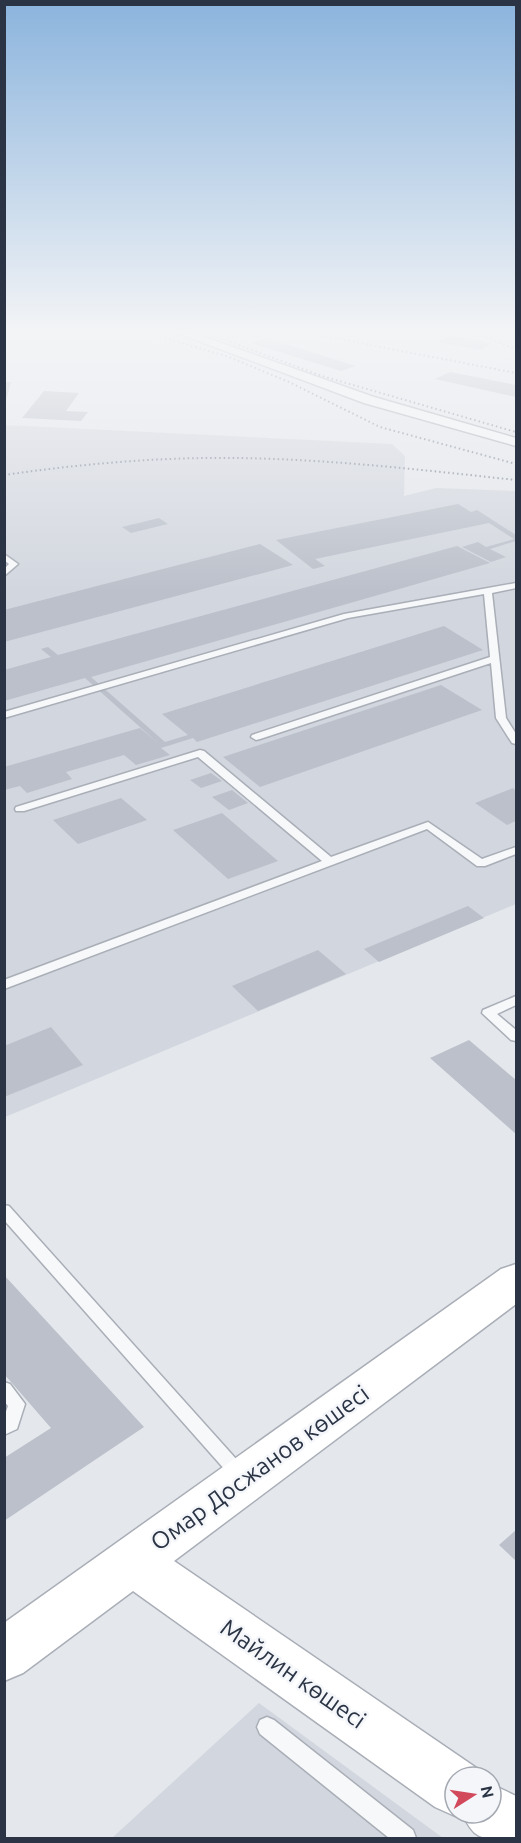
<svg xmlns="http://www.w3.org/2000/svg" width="521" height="1843" font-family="Ubuntu,sans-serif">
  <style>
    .built { fill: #d2d6de }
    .building { fill: #bbc0ca }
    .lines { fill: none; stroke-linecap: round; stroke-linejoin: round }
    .lane-casing { stroke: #a9aeb7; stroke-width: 3 }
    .street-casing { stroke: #a9aeb7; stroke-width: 3 }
    .secondary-casing { stroke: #a9aeb7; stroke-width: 3 }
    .lane { fill: #f7f8fa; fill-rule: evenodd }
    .street { fill: #f7f8fa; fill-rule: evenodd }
    .secondary { fill: #fff; fill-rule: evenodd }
    .rail { stroke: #7d8696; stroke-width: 2; stroke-dasharray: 1.5 3; stroke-linecap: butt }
    .labels { text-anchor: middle; stroke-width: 5; stroke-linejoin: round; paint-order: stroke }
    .near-street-label { font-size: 24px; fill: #2b3445; stroke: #f4f6f9 }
  </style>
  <rect width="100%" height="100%" fill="#e4e7ec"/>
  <path class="built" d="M4 425 392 444 405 456 404 496 436 488 516 491V904L5 1117Z
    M259 1703 443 1838H112Z"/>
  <path class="building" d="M449 336 492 343 481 350 437 342Z
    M266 338 356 366 341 371 251 343Z
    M450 372 516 385V397L435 379Z
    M4 382H11L5 404H4Z
    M44 391 79 393 66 411 88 412 81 421 22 418Z
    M458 504 471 512 477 510 516 535V541L490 549 506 557 491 562 462 547 478 542 486 547 514 539 489 523 315 559 325 566 313 569 276 540Z
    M159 518 168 524 131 533 122 527Z
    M260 544 293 565 4 642V610Z
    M457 546 490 563 91 677 165 742 188 735 162 714 444 626 483 650 197 742 193 738 161 748 170 755 136 765 124 755 66 772 72 779 27 793 20 786 4 790V767L140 728 159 744 85 678 4 701V670L51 657 41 649 48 647 58 655Z
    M441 685 482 710 260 787 223 757Z
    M211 773 222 781 201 788 190 780Z
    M513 788 516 791V821L507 825 475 803Z
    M232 790 248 803 229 810 212 797Z
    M121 798 147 820 78 844 53 820Z
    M222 813 278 861 228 879 173 830Z
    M468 906 484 918 379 962 364 949Z
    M318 950 346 974 258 1011 232 986Z
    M51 1027 83 1065 4 1097V1046Z
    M469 1040 516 1080V1134L430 1058Z
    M4 1275 144 1427 4 1521V1458L51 1428 4 1374Z
    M516 1530V1561L499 1545Z"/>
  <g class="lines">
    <g class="lane-casing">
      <path id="lane" d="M4 554 18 564 4 576V569L9 564 4 560Z
        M516 583V588L492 593 506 718 516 734V744L512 743 496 718 491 663 260 739 256 740 251 737 252 735 490 657 484 594 348 618 4 718V712L344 614Z
        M200 750 204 751 331 857 428 822 482 859 516 847V854L485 866H477L427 829 4 989V980L322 861 198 757 24 811H16L15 809 16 807Z
        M516 996V1005L497 1014 516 1030V1041L511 1040 482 1013 483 1010Z
        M4 1205 9 1206 246 1470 249 1475 246 1480 240 1483 234 1480 4 1220Z
        M4 1382 10 1384 25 1404 17 1429 4 1435V1417L8 1406 4 1401Z
        M267 1717 274 1720 413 1830 416 1838H389L260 1734 257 1727 260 1720Z"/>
    </g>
    <g class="street-casing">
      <path id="street" d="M180 334H196L374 397 516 438V446L364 403Z"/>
    </g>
    <g class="secondary-casing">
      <path id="secondary" d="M516 1264V1304L174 1561 475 1767 480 1777H455V1813H462L455 1816 435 1807 133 1591 23 1673 4 1681V1623L501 1269Z
        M491 1784 516 1796V1838C482 1838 476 1843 462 1813H491Z"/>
    </g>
    <use href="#lane" class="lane"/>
    <use href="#street" class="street"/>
    <use href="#secondary" class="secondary"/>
    <path class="rail" d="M152 334 229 357 289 382 380 427 516 464
      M209 334 322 376 516 432
      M313 334 516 373
      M478 334 516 349
      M4 475C81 464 158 457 235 458 329 459 423 470 516 480"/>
  </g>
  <linearGradient id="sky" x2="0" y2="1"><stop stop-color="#8bb4dd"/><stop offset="0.56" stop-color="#f3f4f6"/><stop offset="1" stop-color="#f3f4f6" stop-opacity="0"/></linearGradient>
  <rect width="521" height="592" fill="url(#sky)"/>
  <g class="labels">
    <g class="near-street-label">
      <text transform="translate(260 1468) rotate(-36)" y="8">Омар Досжанов көшесі</text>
      <text transform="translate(293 1674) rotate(35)" y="8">Майлин көшесі</text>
    </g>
  </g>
  <rect width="521" height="1843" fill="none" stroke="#2b3445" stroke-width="12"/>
  <g transform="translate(473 1795) rotate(78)"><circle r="28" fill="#f4f6f9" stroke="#a4a8b1" stroke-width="1.5"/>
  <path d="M0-4.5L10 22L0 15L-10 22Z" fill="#d1495b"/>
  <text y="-9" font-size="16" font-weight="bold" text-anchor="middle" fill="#2b3445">N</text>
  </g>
</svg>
